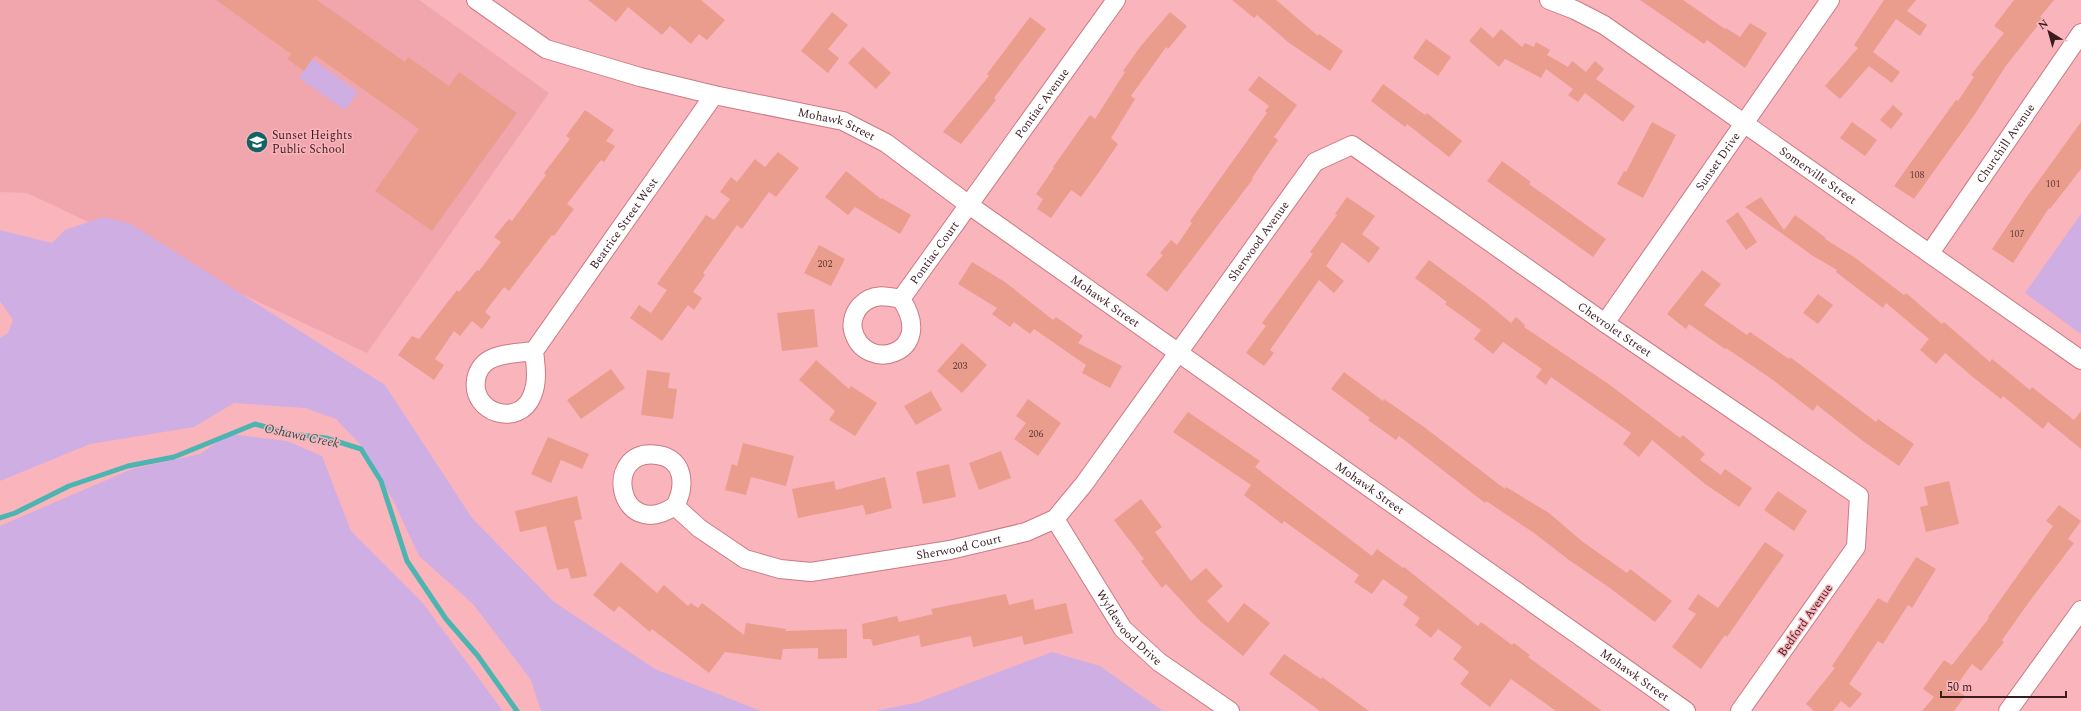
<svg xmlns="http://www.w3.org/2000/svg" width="2081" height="711" font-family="Spectral,serif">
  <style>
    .built { fill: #f1a6ae }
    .green { fill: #cfaee4 }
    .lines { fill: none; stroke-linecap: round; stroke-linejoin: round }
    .stream { stroke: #4cb5b2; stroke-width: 5 }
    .building { fill: #ea9d8d }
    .minor-casing { stroke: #cb7a83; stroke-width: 20 }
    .minor { stroke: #fff; stroke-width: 18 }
    .labels { text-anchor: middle; stroke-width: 3; stroke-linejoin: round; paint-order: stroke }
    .number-label { font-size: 10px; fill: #683c3b }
    .street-label { font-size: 12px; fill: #3d1c20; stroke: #fab4bb }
    .poi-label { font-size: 12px; fill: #3d1c20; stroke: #fab4bb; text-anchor: start }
    .water-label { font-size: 13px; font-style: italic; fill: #265453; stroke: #fab4bb }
  </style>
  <rect width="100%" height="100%" fill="#fab4bb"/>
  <path class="built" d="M0 0H419L549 93 367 353 27 193 0 192Z"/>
  <path class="green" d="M312 59 358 92 345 110 299 78Z
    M2081 214V334L2025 293Z
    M104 217 131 224 385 385 472 518 554 602 655 669 761 711H541L531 680 473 604 419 556 393 500 359 443 336 419 305 408 234 403 194 427 90 444 0 481V338L8 333 13 320 0 301V230L52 243 65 230Z
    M229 434 287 441 322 456 351 531 422 602 503 711H0V526L132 469 200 454Z
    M1052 652 1100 666 1163 711H875L919 702Z"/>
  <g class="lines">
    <path class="stream" d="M0 518 15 513 69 486 128 466 174 457 255 424 292 434 326 438 361 449 381 481 407 561 446 619 478 656 517 711"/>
  </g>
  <path class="building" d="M216 0H317L405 62 408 57 449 86 459 72 517 113 432 231 375 191 419 129 315 55 304 71 287 59 291 54Z
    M588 0H701L725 20 707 40 699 34 691 44 670 26 662 35 628 7 616 22Z
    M1232 0H1276L1318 36 1319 34 1343 51 1330 71 1288 42 1257 15 1254 18Z
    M1640 0H1683L1725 29 1726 28 1740 37 1750 23 1767 33 1745 68 1707 40 1704 44Z
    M1884 0H1916L1907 11 1927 25 1920 36 1896 19 1873 52 1900 72 1892 83 1869 66 1840 99 1825 86 1858 48 1854 45Z
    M2014 0H2054L2040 17 2043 19 2005 67 1975 114 1914 199 1894 186 1956 100 1958 101 1974 77 1971 75 2004 33 1994 26Z
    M832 12 848 25 828 49 839 58 828 73 801 51Z
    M1170 12 1187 26 1168 49 1166 47 1131 96 1135 99 1111 138 1118 144 1099 172 1081 197 1071 190 1051 218 1037 209 1043 199 1036 194 1054 168 1053 167 1090 115 1095 119 1125 72 1123 71 1140 47Z
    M1030 17 1046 29 994 98 996 100 961 144 943 132 989 76 987 74Z
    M1481 27 1493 38 1501 29 1522 47 1525 43 1534 47 1536 42 1550 50 1547 55 1568 67 1572 61 1586 72 1595 61 1604 69 1596 79 1635 106 1623 122 1585 93 1578 102 1568 95 1573 89 1546 69 1541 78 1505 59 1499 67 1469 41Z
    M1426 39 1451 57 1438 76 1413 58Z
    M863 47 891 73 876 89 848 63Z
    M1259 76 1297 105 1274 137 1278 140 1252 178 1253 179 1167 292 1146 275 1163 255 1160 253 1171 240 1177 245 1192 223 1190 221 1267 113 1265 111 1269 106 1248 90Z
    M1383 84 1425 115 1427 113 1462 141 1449 157 1407 124 1405 127 1371 101Z
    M1893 105 1903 114 1891 129 1880 120Z
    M585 110 614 130 606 141 615 146 604 162 601 160 567 204 574 209 554 236 552 235 509 291 504 287 485 312 491 317 482 329 472 321 460 336 454 331 435 359 444 365 434 380 398 355 412 336 419 339 457 290 459 292 477 270 479 271 501 242 494 237 509 219 512 221 546 175 544 173 570 139 566 136Z
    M1652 122 1676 135 1643 198 1617 184 1624 171 1626 172Z
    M1852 122 1877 140 1865 156 1840 138Z
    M2081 122V169L2050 209 2049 208 2013 263 1992 249 2026 198Z
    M778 152 799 168 776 197 769 192 742 229 737 225 703 273 705 275 693 292 702 298 694 310 688 305 662 341 630 318 639 305 651 313 667 290 657 284 706 215 714 220 730 199 720 192 731 177 737 182 755 159 765 167Z
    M1502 161 1531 182 1529 184 1606 239 1593 257 1487 181Z
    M846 171 881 199 882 198 911 215 900 234 855 207 848 215 825 197Z
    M1347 197 1375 216 1362 234 1380 248 1369 263 1342 242 1326 266 1344 281 1334 293 1319 280 1270 350 1274 353 1264 366 1246 353 1266 326 1262 323 1313 254 1310 252 1337 215 1335 214Z
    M1761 197 1784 230 1795 215 1826 238 1825 239 1854 257 1904 295 1906 293 1942 324 1944 322 1990 362 1992 359 2030 390 2032 387 2074 420 2081 411V449L2048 422 2043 429 2003 396 2001 399 1974 378 1945 353 1936 364 1920 350 1929 339 1886 303 1883 308 1836 272 1837 270 1813 256 1745 207Z
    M1738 212 1757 242 1746 250 1726 221Z
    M819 245 845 259 831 286 804 273Z
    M1429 260 1486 302 1511 323 1516 317 1525 325 1524 327 1610 385 1680 438 1683 435 1705 454 1700 460 1721 475 1725 469 1752 488 1739 507 1705 484 1652 440 1639 457 1623 444 1631 433 1551 377 1546 385 1536 377 1542 369 1503 342 1493 354 1474 339 1481 330 1445 304 1447 302 1415 278Z
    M972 262 1005 282 1053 320 1056 317 1083 336 1078 343 1122 366 1110 388 1082 373 1086 365 1034 329 1030 334 1014 322 1010 327 992 314 997 308 958 284Z
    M1702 270 1721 284 1704 305 1747 335 1750 332 1789 359 1790 357 1876 422 1878 419 1914 444 1899 466 1863 441 1817 405 1813 411 1773 380 1726 348 1725 349 1689 324 1686 329 1667 314Z
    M1818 294 1833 305 1818 324 1803 313Z
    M814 309 818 347 782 351 777 313Z
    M962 343 987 365 962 393 937 371Z
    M816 360 849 389 851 386 877 403 855 436 829 420 835 411 799 380Z
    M611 369 625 388 581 419 567 400Z
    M647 370 670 373 668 388 677 389 673 419 641 415Z
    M1344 372 1383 401 1384 399 1424 427 1505 489 1506 487 1549 513 1583 542 1627 573 1630 569 1672 601 1655 622 1607 586 1569 560 1534 533 1486 501 1485 503 1399 436 1396 440 1368 420 1370 418 1331 389Z
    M931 391 942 410 916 425 904 406Z
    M1028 399 1061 423 1038 456 1014 439 1026 423 1016 416Z
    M1188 412 1260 461 1255 467 1372 556 1377 549 1403 568 1404 567 1478 626 1481 622 1512 645 1514 643 1530 655 1528 657 1602 711H1556L1511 679 1490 707 1460 684 1469 672 1453 659 1462 647 1438 629 1431 638 1415 625 1420 618 1403 605 1408 597 1383 579 1372 594 1354 582 1359 575 1284 521 1282 524 1244 495 1251 485 1173 432Z
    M548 437 589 454 582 469 561 460 551 483 531 474Z
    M743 443 794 456 786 486 751 477 746 495 725 490 732 464 737 466Z
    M1001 451 1011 478 979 490 969 463Z
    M949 464 956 497 923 504 916 472Z
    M885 477 892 508 866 515 863 505 798 518 792 489 834 481 836 490Z
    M1949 481 1959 524 1926 532 1920 507 1928 505 1924 487Z
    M1778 491 1807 511 1794 531 1764 510Z
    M577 496 582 519 574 521 587 576 571 579 568 568 557 570 546 526 520 532 515 511Z
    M1141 499 1162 527 1155 532 1191 581 1206 568 1223 586 1207 601 1228 623 1244 603 1270 623 1243 656 1200 621 1166 584 1162 588 1141 561 1144 559 1114 520Z
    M2059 505 2081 521 2068 539 2074 543 2029 602 2002 640 2004 642 1981 671 1972 664 1954 689 1965 696 1954 711H1922L1934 697 1923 689 1944 660 1952 665 1989 618 1988 617 2053 526 2046 521Z
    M1765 542 1784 555 1727 637 1725 635 1701 669 1672 647 1696 614 1688 609 1698 594 1718 608Z
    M1916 557 1936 569 1912 608 1908 605 1883 644 1878 641 1849 684 1862 694 1850 708 1841 701 1833 711H1814L1806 704 1835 668 1832 666 1878 598 1887 603Z
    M621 562 657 593 664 585 688 606 691 603 698 608 702 603 744 635 746 623 786 629 785 631 847 629V658L818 659V648L783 649 781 660 725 652 709 673 652 629 650 632 619 606 614 612 593 595Z
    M1006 594 1009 605 1033 599 1035 610 1066 603 1073 633 1024 645 1022 636 973 647 971 636 921 647 919 635 873 646 871 639H863L862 624 897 616 899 622 933 614 931 609Z
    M1284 654 1321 679 1322 677 1369 711H1320L1269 674Z"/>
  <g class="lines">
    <g class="minor-casing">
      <g id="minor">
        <path id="s1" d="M476 0 546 49 640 77 714 95 843 121 886 143 969 205 1686 711"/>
        <path id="s2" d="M1549 0 1575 10 1604 25 2081 360"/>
        <path id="s3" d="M1930 253 2081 33"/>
        <path id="s4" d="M901 299C886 296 873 293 861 305 855 311 851 321 853 330 864 375 938 354 901 299L1116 0"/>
        <path id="s5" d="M1605 323 1830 0"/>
        <path id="s6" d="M534 351C536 367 538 382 532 396 519 428 471 413 476 380 477 372 482 364 489 360 501 353 520 353 534 351L714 95"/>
        <path id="s7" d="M675 506C617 544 601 446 658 455 686 459 685 488 675 506L699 528 745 559 780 569 811 572 950 550 1026 532 1055 519 1084 484 1315 162 1352 145 1605 323 1859 496 1856 547 1740 711"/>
        <path id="s8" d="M1055 519 1123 629 1159 662 1230 711"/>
        <path d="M2008 711 2081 610"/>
      </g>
    </g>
    <use href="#minor" class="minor"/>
  </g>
  <defs>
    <g id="school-disc" transform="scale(1.15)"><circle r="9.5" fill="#146362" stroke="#fab4bb"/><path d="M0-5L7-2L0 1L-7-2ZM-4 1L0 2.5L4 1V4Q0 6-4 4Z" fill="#fff"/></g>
  </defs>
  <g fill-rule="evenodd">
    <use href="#school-disc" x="257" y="142"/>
  </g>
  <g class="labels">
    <g class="number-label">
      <text x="1917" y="178">108</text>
      <text x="2053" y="187">101</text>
      <text x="2017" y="237">107</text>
      <text x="825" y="267">202</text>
      <text x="960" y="369">203</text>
      <text x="1036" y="437">206</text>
    </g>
    <g class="street-label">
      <text dy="4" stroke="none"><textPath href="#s4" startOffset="427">Pontiac Avenue</textPath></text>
      <text dy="4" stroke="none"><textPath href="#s1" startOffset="386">Mohawk Street</textPath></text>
      <text dy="4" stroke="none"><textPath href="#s3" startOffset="133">Churchill Avenue</textPath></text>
      <text dy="4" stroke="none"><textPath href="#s5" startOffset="197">Sunset Drive</textPath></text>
      <text dy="4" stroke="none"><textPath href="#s2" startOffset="322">Somerville Street</textPath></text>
      <text dy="4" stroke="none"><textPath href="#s6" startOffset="357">Beatrice Street West</textPath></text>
      <text dy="4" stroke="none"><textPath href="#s7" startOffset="941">Sherwood Avenue</textPath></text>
      <text dy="4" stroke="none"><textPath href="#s4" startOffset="243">Pontiac Court</textPath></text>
      <text dy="4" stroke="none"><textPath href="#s1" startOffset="710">Mohawk Street</textPath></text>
      <text dy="4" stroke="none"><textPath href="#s7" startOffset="1400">Chevrolet Street</textPath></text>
      <text dy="4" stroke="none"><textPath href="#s1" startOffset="1034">Mohawk Street</textPath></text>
      <text dy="4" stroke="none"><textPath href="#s7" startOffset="496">Sherwood Court</textPath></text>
      <text transform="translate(1805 620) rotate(-55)" y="4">Bedford Avenue</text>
      <text dy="4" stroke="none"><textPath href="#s8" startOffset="132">Wyldewood Drive</textPath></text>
      <text dy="4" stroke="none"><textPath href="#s1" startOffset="1358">Mohawk Street</textPath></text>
    </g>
    <g class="poi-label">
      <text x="272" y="139">Sunset Heights<tspan x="272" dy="14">Public School</tspan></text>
    </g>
    <g class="water-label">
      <text transform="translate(302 435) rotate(12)" y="5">Oshawa Creek</text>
    </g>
  </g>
  <g transform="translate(2049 32) rotate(323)" stroke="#fab4bb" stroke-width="3" paint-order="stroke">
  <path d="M0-3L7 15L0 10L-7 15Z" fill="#3d1c20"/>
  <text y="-6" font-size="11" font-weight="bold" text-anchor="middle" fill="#3d1c20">N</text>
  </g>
  <path d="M1941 691v6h125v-6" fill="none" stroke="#3d1c20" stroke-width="2"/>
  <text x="1947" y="691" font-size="12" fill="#3d1c20" stroke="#fab4bb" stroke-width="3" paint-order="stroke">50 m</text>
</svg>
